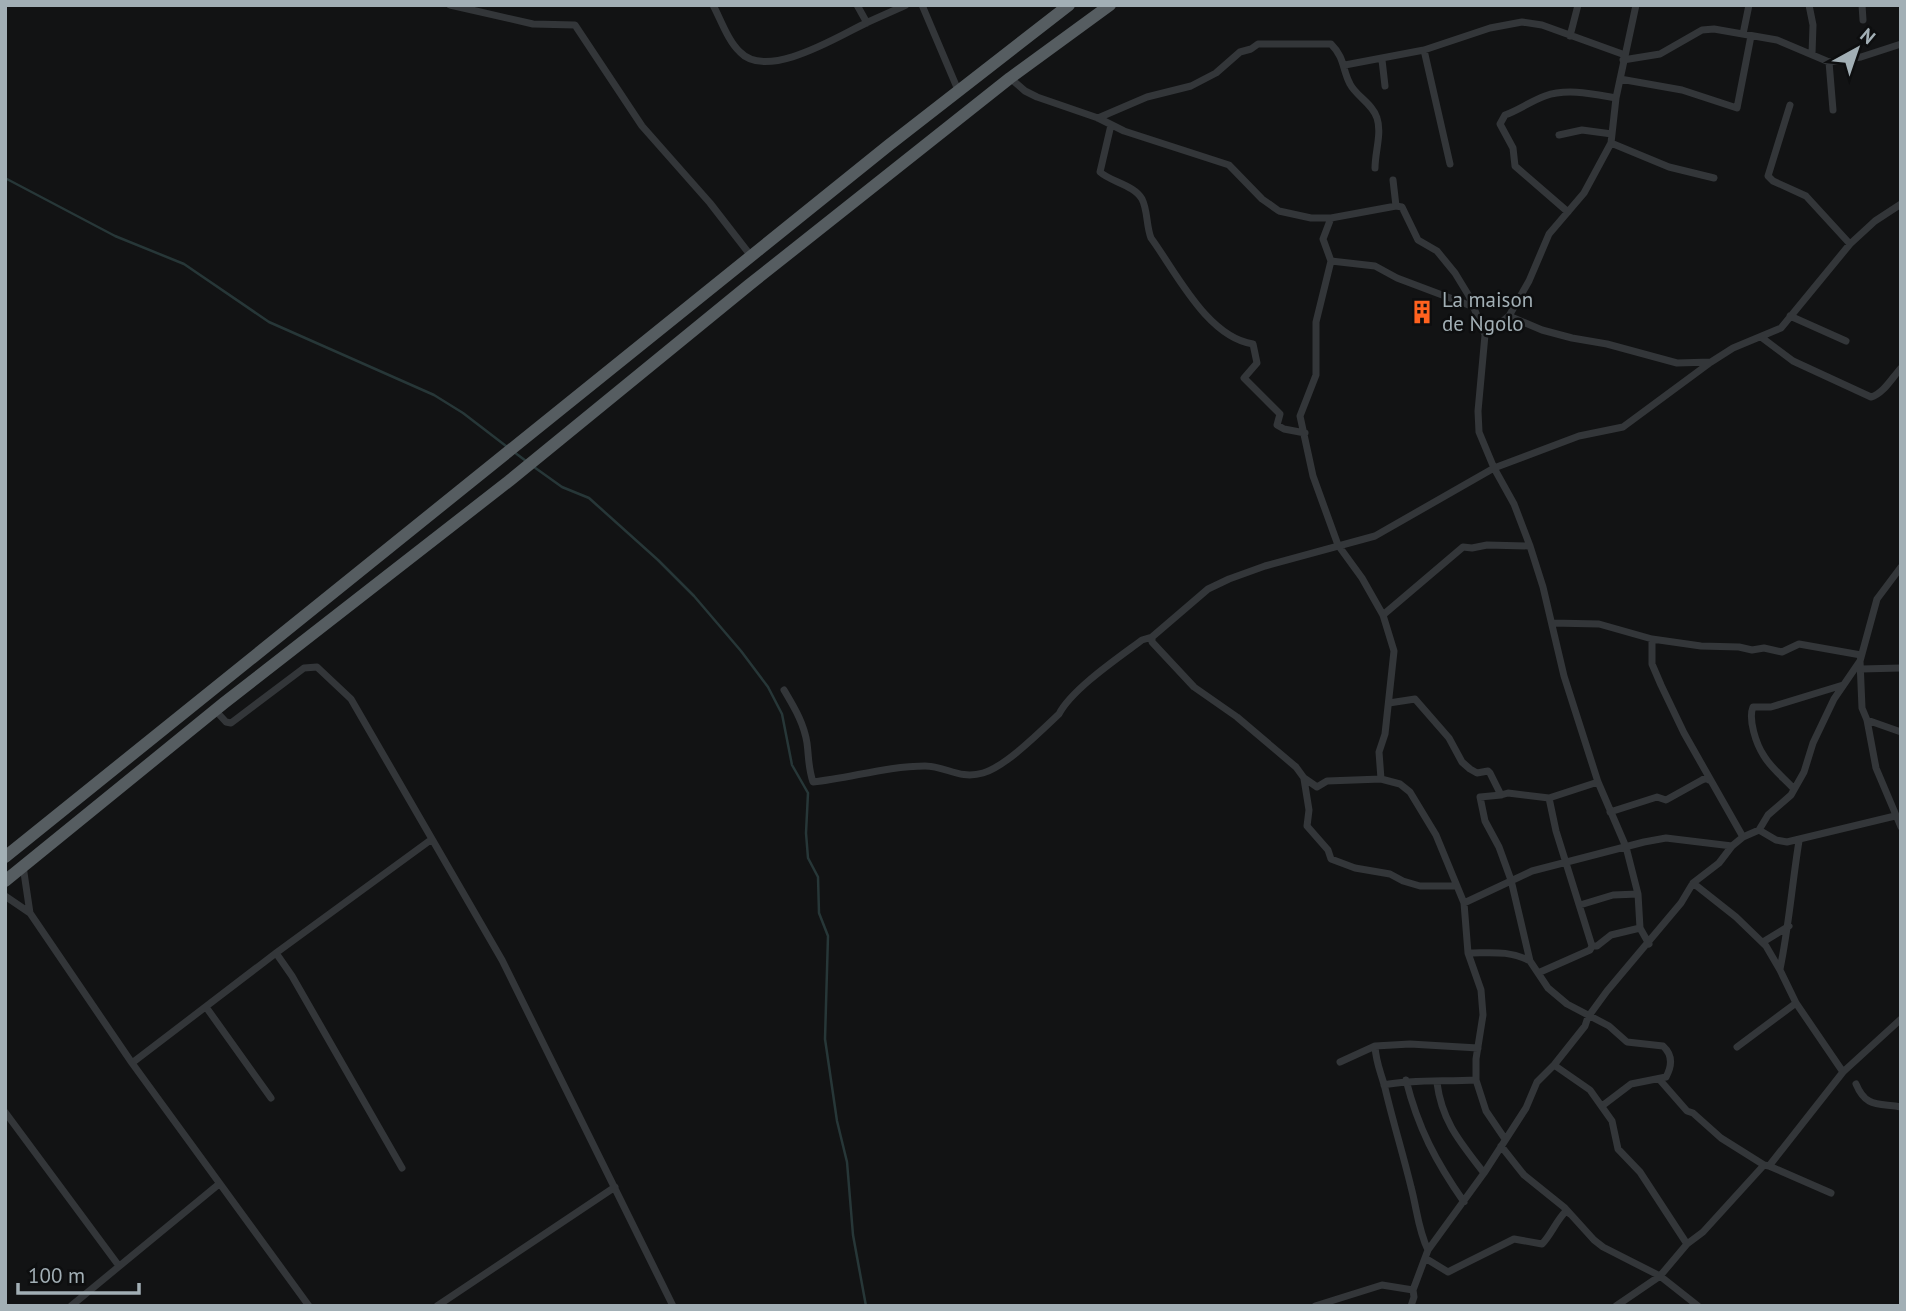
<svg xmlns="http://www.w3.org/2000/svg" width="1906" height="1311" font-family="'PT Sans',sans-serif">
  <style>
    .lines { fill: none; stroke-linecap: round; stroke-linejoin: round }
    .stream { stroke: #273738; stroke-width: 2.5 }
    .minor { stroke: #333639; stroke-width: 7 }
    .trunk { stroke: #565d61; stroke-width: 12 }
    .labels { text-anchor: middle; stroke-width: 5; stroke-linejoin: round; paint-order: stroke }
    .poi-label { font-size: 21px; fill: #a2afb5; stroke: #0d0e0f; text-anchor: start }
  </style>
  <rect width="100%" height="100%" fill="#121314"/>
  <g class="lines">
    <path class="stream" d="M5 178 115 236 184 264 269 322 434 395 463 413 506 446
      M514 452 526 461
      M534 467 562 487 589 498 658 560 694 596 741 651 768 687 782 714 792 765 808 793 806 833 808 858 818 877 819 913 828 936 825 1039 837 1121 847 1162 853 1235 866 1306"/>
    <path class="minor" d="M450 5 533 24 575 25 642 126 710 203 751 256
      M713 5C721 20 728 41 740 52 767 81 839 36 866 23 879 17 893 11 906 5
      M857 5 867 23
      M922 5 958 90
      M1809 5 1813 25 1812 54
      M1862 5 1863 20
      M1743 34 1749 5
      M1570 36 1578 5
      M1424 50 1450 164
      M1382 60 1385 86
      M1623 60 1660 54 1702 30 1714 29 1777 40 1829 62 1861 57 1901 44
      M1829 62 1833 110
      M1345 65 1424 50 1490 28 1522 22 1542 25 1625 55
      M1010 78 1025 91 1037 97 1098 118 1124 131 1229 165 1262 199 1279 211 1311 218H1331L1396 206 1402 207 1418 240 1437 251 1455 273 1469 296 1485 335 1478 411 1479 432 1494 468 1514 504 1530 546 1543 587 1564 676 1598 782 1626 847 1638 894 1640 928 1649 944
      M1620 79 1682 90 1737 108 1751 36
      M1790 105 1768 176 1773 181 1806 196 1850 244
      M1098 118 1147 97 1191 86 1216 73 1240 52 1251 49 1258 44H1331C1345 58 1342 69 1350 84 1356 96 1373 104 1377 118 1382 133 1375 152 1375 168
      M1111 125 1100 172C1111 182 1134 185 1142 199 1148 211 1146 225 1151 238 1176 272 1207 337 1253 344L1257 363 1244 378 1280 414 1277 425 1284 429 1305 433
      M1559 135 1582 130 1612 134
      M1611 143 1669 167 1714 178
      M1393 180 1396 206
      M1568 212 1515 166 1513 148 1500 124 1505 115C1519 110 1531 101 1545 96 1567 88 1593 94 1616 98
      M1331 218 1323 239 1331 261 1316 322V375L1300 416 1313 476 1338 545 1362 578 1383 615 1394 651 1385 734 1379 752 1381 779
      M1331 261 1375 266 1397 278 1474 307
      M1509 316 1542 330 1572 338 1607 344 1677 363 1711 362
      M1790 316 1846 341
      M1485 335 1509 316 1529 281 1549 234 1584 193 1611 143 1616 98 1636 5
      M1761 337 1793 361 1871 397C1883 394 1892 378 1901 368
      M1383 615 1463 547 1472 548 1487 545 1530 546
      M1552 623 1599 624 1652 639 1701 646 1739 647 1752 650 1764 648 1782 652 1799 644 1861 655
      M1652 639V664L1661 685 1684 733 1743 837
      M1860 661 1862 708 1867 720 1876 768 1901 827
      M1861 669 1901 668
      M784 690C794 707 804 723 807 743 809 758 808 767 813 782 851 778 887 766 925 766 946 766 959 780 983 773 1005 767 1041 731 1059 714 1072 689 1118 658 1142 640L1152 637
      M1389 703 1415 699 1449 738 1462 762 1470 769 1477 773 1488 771 1490 773 1501 795 1508 793 1549 798 1598 782
      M215 710 226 722 231 723 304 668 317 667 351 699 502 960 673 1306
      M1867 720 1901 732
      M1304 779 1309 810 1307 826 1328 850 1331 859 1355 868 1390 874 1403 881 1420 886H1456
      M1794 789C1785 779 1771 768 1764 756 1756 744 1748 719 1753 707H1771L1843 685
      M1501 795 1480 797 1485 821 1499 847 1511 880 1530 961 1548 988 1567 1004 1609 1026 1627 1042 1663 1046C1673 1055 1672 1066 1666 1077L1631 1084 1602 1106
      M1549 798 1556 831 1592 946
      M1610 812 1657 797 1666 800 1702 780 1706 778 1709 780
      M1759 830 1776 840 1787 842 1895 816
      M23 866 30 913
      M1693 883 1736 917 1766 946 1780 970 1796 1003 1843 1072
      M5 896 30 913 132 1063 309 1306
      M1464 903 1532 871 1644 842 1666 838 1732 846
      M1580 905 1613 895 1638 894
      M1763 942 1789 926
      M276 953 292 976 402 1168
      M1468 953C1490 953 1510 950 1530 961
      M1780 969C1789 926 1792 884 1799 841
      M1538 973 1590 950 1592 946H1597L1611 935 1640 928
      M206 1007 271 1098
      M1375 1046C1376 1064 1381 1072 1385 1088 1393 1122 1403 1154 1411 1187 1417 1209 1418 1230 1428 1250
      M1737 1047 1796 1003
      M1340 1062 1375 1046 1410 1044 1478 1048
      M132 1063 276 953 432 839
      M1554 1065 1590 1090 1612 1121 1618 1149 1640 1172 1687 1244
      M1659 1079 1687 1111 1693 1113 1721 1138 1764 1165
      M1406 1080C1418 1128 1436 1162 1464 1202
      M1437 1083C1442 1122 1461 1143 1484 1173
      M1856 1084C1866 1108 1878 1103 1901 1107
      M1384 1085C1414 1079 1445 1082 1476 1080
      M5 1112 119 1266
      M1505 1139 1486 1111 1476 1080V1059L1483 1015 1481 990 1468 953 1464 903 1436 835 1410 792 1400 784 1381 779 1327 781 1317 787 1304 778 1296 767 1237 717 1194 687 1152 642V637L1208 589 1229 579 1265 566 1375 536 1494 468 1579 436 1623 427 1711 362 1733 348 1781 328 1850 244 1875 221 1901 204
      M1501 1146 1524 1175 1565 1208 1594 1240 1603 1247 1660 1276 1698 1306
      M1769 1166 1831 1193
      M1425 1258 1448 1272 1514 1239 1542 1244C1551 1235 1556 1221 1566 1211L1570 1214
      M71 1306 219 1184
      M437 1306 615 1187
      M1315 1306 1382 1285 1413 1290
      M1411 1306 1414 1297 1413 1290 1428 1250 1484 1173 1526 1108 1537 1082 1554 1065 1585 1026 1588 1017 1607 991 1681 903 1693 883 1719 863 1732 846 1743 837 1759 830 1768 815 1791 795 1804 772 1813 743 1834 699 1860 661 1877 599 1901 567
      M1616 1306 1660 1276 1687 1244 1703 1232 1764 1165 1769 1166 1843 1072 1901 1019"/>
    <path class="trunk" d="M5 857 889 145 1069 5
      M5 881 224 703 509 481 749 285 1010 78 1110 5"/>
  </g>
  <defs>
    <g id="building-bare" transform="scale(1.89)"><path d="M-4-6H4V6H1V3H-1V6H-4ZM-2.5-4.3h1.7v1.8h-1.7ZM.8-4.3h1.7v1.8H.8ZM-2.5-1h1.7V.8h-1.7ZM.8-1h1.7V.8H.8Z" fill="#ff621f" stroke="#0d0e0f" stroke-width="2.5" paint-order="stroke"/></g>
  </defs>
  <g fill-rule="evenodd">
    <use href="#building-bare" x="1422" y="312"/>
  </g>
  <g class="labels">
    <g class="poi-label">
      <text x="1442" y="307">La maison<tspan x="1442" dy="24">de Ngolo</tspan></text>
    </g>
  </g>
  <rect width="1906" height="1311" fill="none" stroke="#a2afb5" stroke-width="14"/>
  <g transform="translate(1857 49) rotate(40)" stroke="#0d0e0f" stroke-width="5" paint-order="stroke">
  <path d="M0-5L12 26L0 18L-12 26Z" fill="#a2afb5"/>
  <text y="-10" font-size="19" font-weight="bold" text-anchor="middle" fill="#a2afb5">N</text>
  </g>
  <path d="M18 1283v10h121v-10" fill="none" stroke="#a2afb5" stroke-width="3.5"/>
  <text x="28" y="1283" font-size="21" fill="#a2afb5" stroke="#0d0e0f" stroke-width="5" paint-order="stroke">100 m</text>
</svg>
